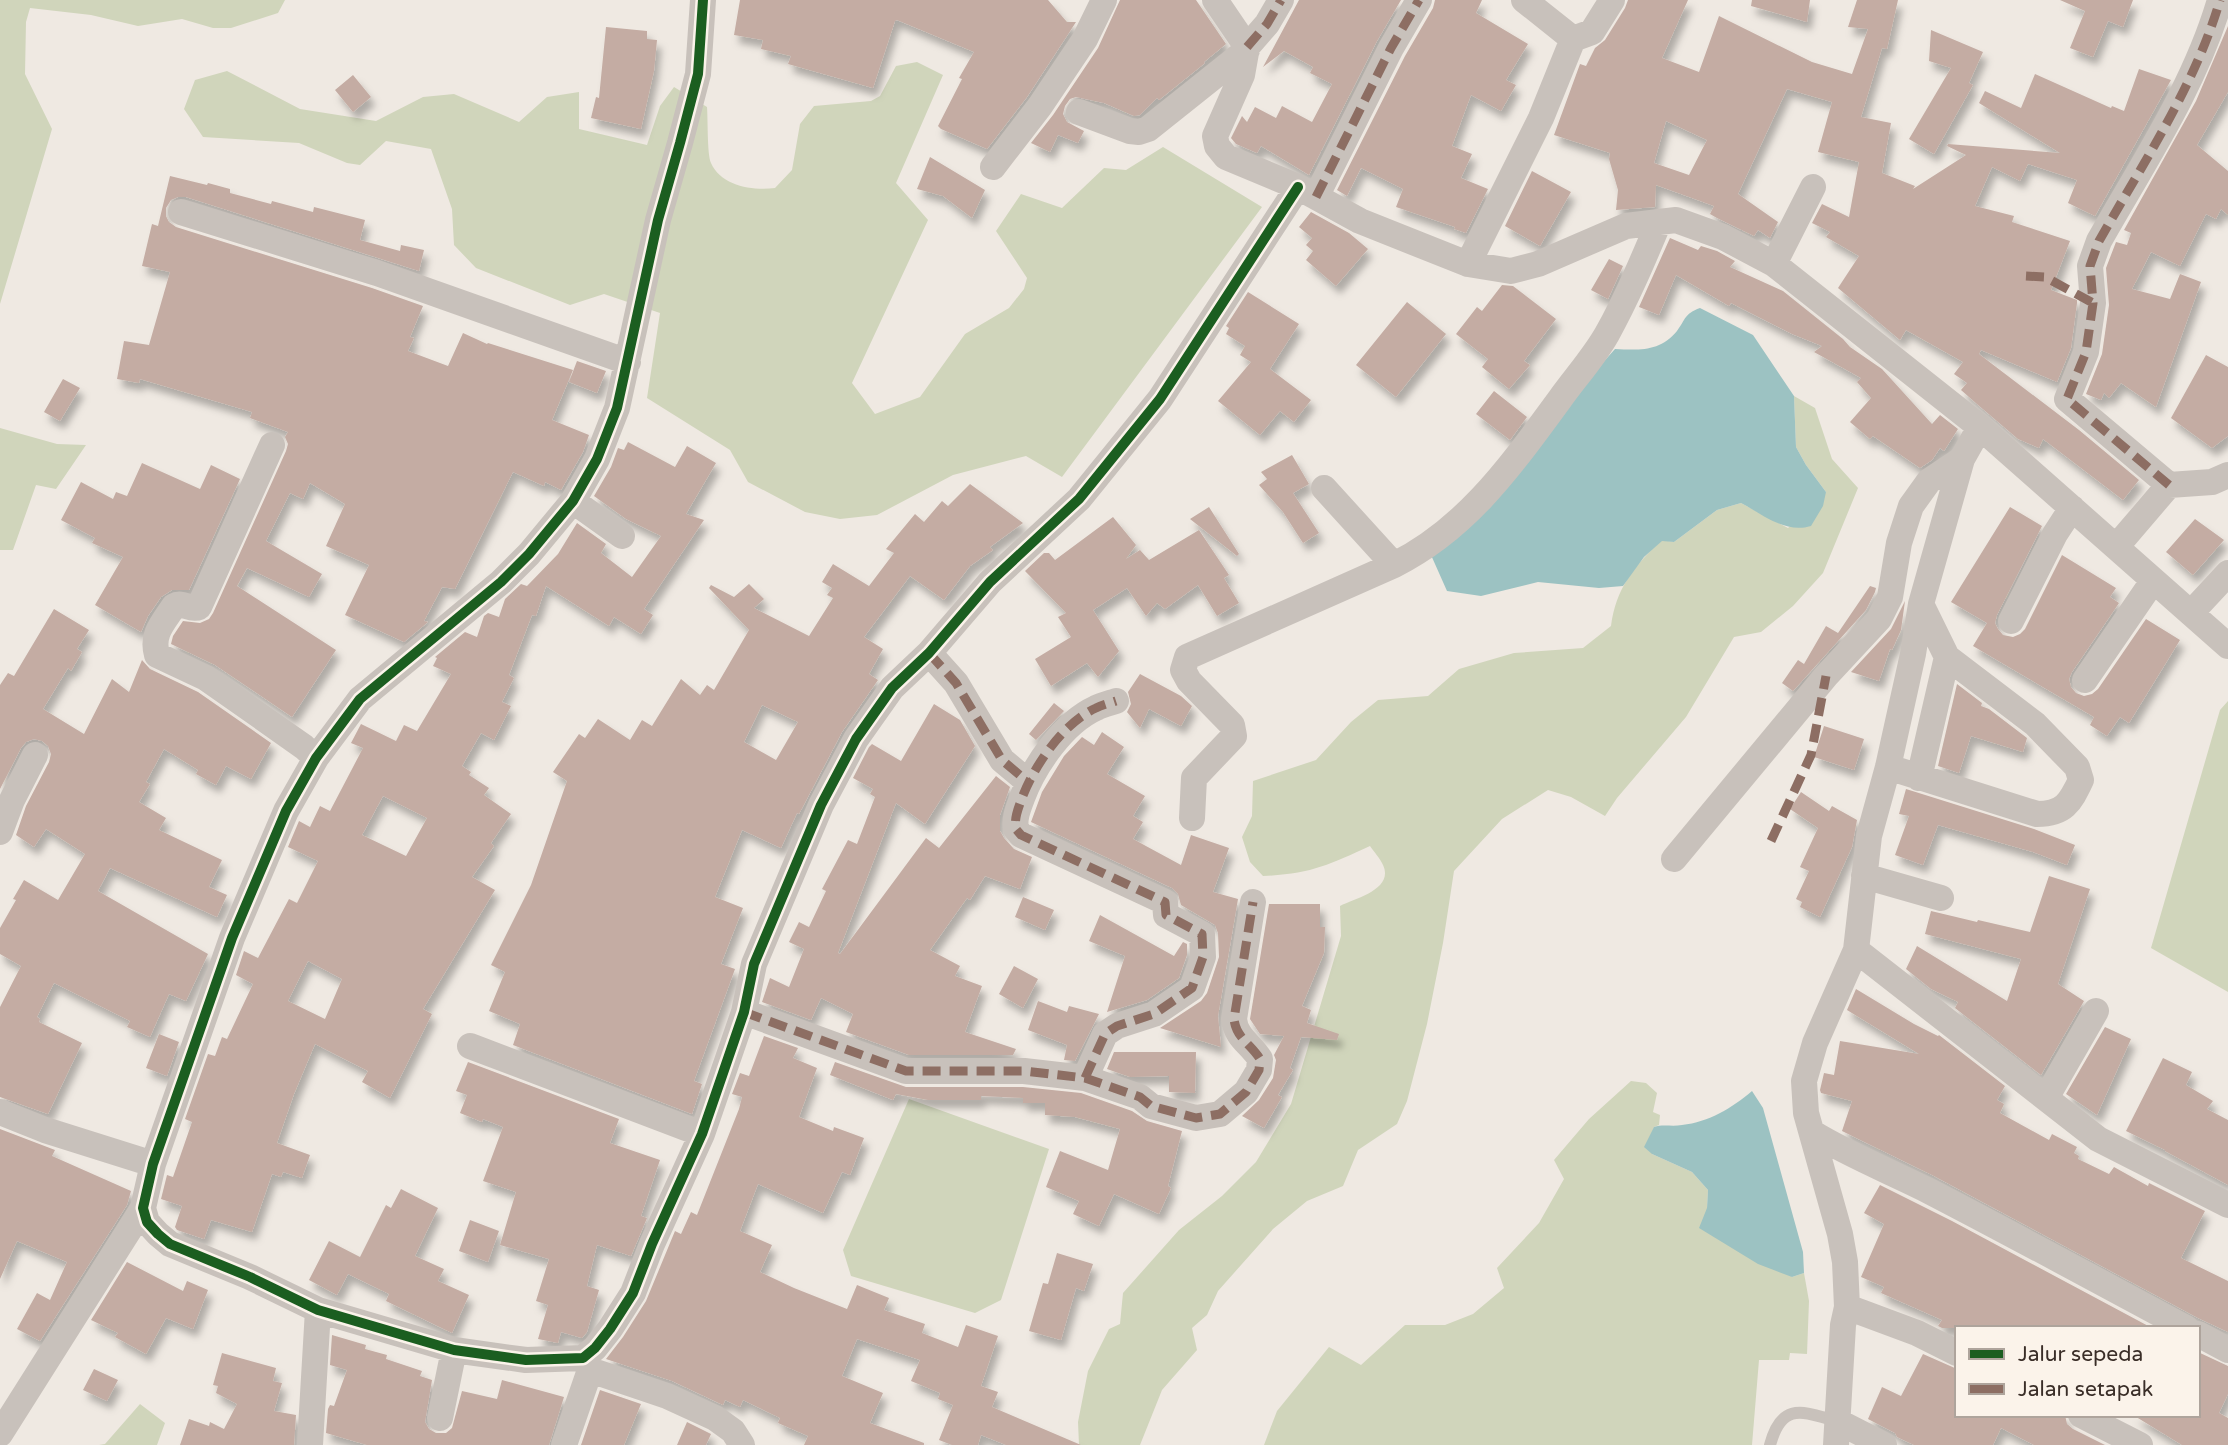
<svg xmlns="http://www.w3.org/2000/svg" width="2228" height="1445" font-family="'Varela Round',sans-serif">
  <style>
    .green { fill: #d0d5bb }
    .water { fill: #9cc2c2 }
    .building { fill: #c4aca3; fill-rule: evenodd; filter: url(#shadow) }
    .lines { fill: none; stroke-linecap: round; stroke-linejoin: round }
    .lane { stroke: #c8c1bb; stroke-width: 12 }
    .street { stroke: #c8c1bb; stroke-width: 26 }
    .quiet { stroke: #8d6e63; stroke-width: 9; stroke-dasharray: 18 9; stroke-linecap: butt }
    .cycleway-casing { stroke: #fbf3ea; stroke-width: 15 }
    .cycleway { stroke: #1b5e20; stroke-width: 10 }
  </style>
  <defs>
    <filter id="shadow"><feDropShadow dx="4.5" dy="8" stdDeviation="3.5" flood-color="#0004"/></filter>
  </defs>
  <rect width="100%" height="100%" fill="#efe9e2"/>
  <path class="green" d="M0 0H285L278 13 231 28H213L182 19 138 26 91 15 30 8 26 22 25 74 52 129 0 304Z
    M917 62 943 75 896 183 928 220 852 383 875 414 920 397 965 334 1009 308 1024 289 1027 278 996 231 1021 194 1062 208 1104 168 1126 170 1163 147 1262 207 1062 477 1026 456 953 475 877 515 840 519 805 512 748 482 730 450 647 398 660 313 604 294 570 305 476 268 454 245 452 209 431 149 386 141 360 165 347 163 299 143 203 137 184 109 195 80 227 71 300 109 376 121 423 97 454 94 519 122 547 97 579 92V129L647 145 660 106 674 87 707 107C708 119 707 154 711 163 721 186 753 191 775 188L792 170 800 124 814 106 871 101 880 96 896 66Z
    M1794 396 1815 408 1832 459 1858 488 1823 573 1793 606 1761 632 1734 637 1686 717 1617 798 1605 816 1571 797 1548 790 1502 819 1454 871 1443 943 1427 1024 1407 1101 1397 1124 1358 1150 1343 1186 1307 1201 1273 1229 1218 1291 1207 1315 1192 1328 1197 1350 1162 1390 1140 1445H1079L1078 1422 1088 1371 1109 1329 1120 1324 1123 1293 1179 1230 1222 1196 1256 1162 1291 1104 1341 936 1340 906C1357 898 1394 889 1383 865 1380 858 1374 852 1370 846 1329 865 1310 874 1263 876L1250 862 1242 837 1252 816 1253 781 1316 760 1351 722 1378 700 1428 696 1459 669 1514 653 1583 648 1611 626C1616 588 1634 566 1662 540L1674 542 1717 510 1741 503 1788 528 1826 492 1806 465 1796 447Z
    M0 428 57 444 86 445 56 489 36 485 13 550H0Z
    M2228 701V992L2151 948 2220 710Z
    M1631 1081 1646 1083 1657 1093 1653 1112 1660 1115 1659 1125 1654 1127 1652 1154 1692 1172 1708 1190 1707 1208 1792 1277 1804 1273 1809 1301 1807 1354 1790 1353 1789 1360H1759L1752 1445H1264L1277 1411 1329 1347 1361 1365 1405 1325H1445L1473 1314 1504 1288 1497 1268 1539 1223 1564 1179 1554 1160 1589 1119Z
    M909 1099 1049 1149 1001 1300 975 1313 851 1276 843 1250Z
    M140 1404 165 1423 157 1445H99L105 1444Z"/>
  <path class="water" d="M1700 308 1753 335 1794 396 1796 447 1806 465 1826 492 1823 506 1811 526C1785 534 1762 514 1741 503L1717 510 1674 542 1662 541 1644 557 1623 586 1599 588 1538 582 1481 596 1447 591 1431 555 1615 349C1639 350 1660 352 1677 331 1686 319 1684 314 1700 308Z
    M1752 1091 1763 1108 1803 1252 1804 1273 1792 1277 1758 1264 1699 1228 1707 1208 1708 1190 1692 1172 1652 1154 1644 1147 1654 1127C1663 1124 1672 1127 1682 1125 1709 1122 1732 1108 1752 1091Z"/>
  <path class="building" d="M740 0H1048L1067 22H1076L1027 97 987 149 941 129 938 126 962 79 959 78 974 52 897 20 895 21 873 88 788 64 791 56 761 49 763 40 734 35Z
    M1120 0H1196L1226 44 1204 62 1205 63 1159 100 1157 98 1140 115 1134 116 1104 103 1076 97 1070 99 1065 106 1063 114 1067 122 1084 131 1078 143 1058 135 1050 152 1031 143 1053 115 1098 48Z
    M1299 0H1401L1377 41 1309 175 1261 146 1257 153 1236 144 1231 138 1242 116 1247 122 1255 107 1276 118 1282 106 1312 122 1332 84 1310 73 1313 67 1284 51 1263 67Z
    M1435 0H1482L1476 13 1528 44 1506 80 1516 85 1501 111 1471 95 1452 146 1472 154 1461 178 1488 189 1466 233 1454 229 1455 227 1396 207 1403 189 1361 168 1347 196 1337 190 1405 56 1433 8Z
    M1628 0H1688L1662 58 1699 72 1719 16 1812 62 1852 74 1868 29 1848 27 1857 0H1898L1887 49 1882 48 1861 117 1891 123 1882 173 1915 186 1913 189 1966 155 1947 146 1948 144 2060 153 1979 103 1985 91 2021 108 2035 74 2111 108 2112 106 2124 111 2139 69 2171 80 2095 216 2068 203 2077 180 2028 164 2020 181 1992 167 1975 206 2014 216 2012 222 2070 241 2051 290 2077 300V303L2071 348 2057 382 1981 350 1979 354 2079 430 2139 480 2123 500 2043 439 2039 448 2018 439 1977 404 1961 390 1967 383 1954 374 1963 362 1906 330 1900 340 1838 288 1859 256 1826 237 1830 232 1812 223 1822 204 1849 217 1859 162 1818 152 1832 102 1787 89 1738 194 1778 222 1770 238 1758 230 1754 236 1717 218 1710 214 1714 206 1656 185 1655 207 1616 210 1618 190 1609 159 1610 153 1554 135 1580 64 1586 66 1595 48 1605 40 1625 8ZM1666 121 1707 140 1689 175 1654 163Z
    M1752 0H1810L1807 22 1751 6Z
    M2060 0H2133L2123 27 2108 21 2093 57 2070 48 2085 11Z
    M2228 26V92L2197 145 2228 171V215L2221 209 2216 219 2206 214 2180 266 2151 252 2132 289 2170 299 2180 274 2201 282 2156 407 2121 383 2109 398 2104 393 2101 400 2086 394 2102 354 2109 305 2106 268 2116 242 2127 245 2131 233 2124 230 2196 101Z
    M606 27 647 31V39L657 40 654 71 641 129 591 118 596 97 599 98Z
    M1931 30 1983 52 1969 83 1973 85 1934 154 1909 139 1951 68 1929 61Z
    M353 75 371 97 353 112 335 90Z
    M930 157 985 190 972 218 943 196 917 189Z
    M1532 171 1571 192 1540 246 1505 226Z
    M170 176 207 185 208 183 230 189V193L271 204 272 201 313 212 314 207 365 220 360 240 400 251 401 245 424 250 419 271 186 197H178L171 200 166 208V216L169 222 176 227 372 288 423 306 410 337 414 338 408 351 448 366 463 333 487 344 488 343 573 370 552 420 589 435 583 452 561 490 545 482 544 486 513 472 455 589 442 587 424 621 428 622 404 642 345 615 369 565 326 546 345 504 310 483 303 499 290 493 266 541 322 574 309 597 247 568 237 586 336 650 292 717 215 665 171 644 173 636 183 621 200 623 209 619 213 613 286 451 288 444 285 437 288 432 250 418 252 412 140 379 139 383 117 379 124 341 149 345 170 272 142 266 152 224 158 226Z
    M1311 212 1349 233 1368 249 1336 286 1306 260 1313 251 1306 245 1312 238 1299 227Z
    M1670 238 1698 250 1701 246 1717 251 1735 261 1730 267 1783 291 1843 339 1850 347 1882 369 1932 424 1940 415 1958 429 1944 451 1940 448 1932 460 1920 468 1873 436 1870 439 1850 422 1871 398 1857 382 1861 378 1814 352 1822 346 1792 334 1731 303 1729 306 1676 275 1659 315 1639 307Z
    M1609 259 1623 266 1608 299 1591 290Z
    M1502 285 1513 286 1556 319 1524 361 1530 365 1509 389 1482 367 1488 359 1456 334 1477 307 1482 311Z
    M1248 292 1299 324 1270 369 1311 400 1294 422 1280 411 1260 435 1218 401 1251 362 1240 355 1245 346 1226 334 1229 328 1226 326Z
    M1407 302 1446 334 1396 397 1356 365Z
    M2206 355 2228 367V436L2212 448 2171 418Z
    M577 361 606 371 597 393 569 382Z
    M63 379 80 388 60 421 44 412Z
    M1494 391 1527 417 1510 440 1476 414Z
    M628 442 675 467 687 446 716 463 686 514 704 520 644 609 653 615 641 634 614 617 609 626 546 586 536 616 532 615 509 675 514 678 502 702 511 706 494 740 481 733 462 766 471 772 469 775 489 788 484 795 511 814 491 843 494 846 472 877 495 890 423 1009 432 1014 390 1098 362 1082 368 1071 315 1044 294 1094 277 1143 310 1155 302 1178 283 1172 281 1177 272 1174 252 1232 211 1220 204 1239 177 1230 175 1227 182 1206 161 1199 167 1175 173 1177 192 1122 185 1119 208 1054 215 1056 222 1037 227 1039 253 984 236 975 244 951 258 958 289 899 297 903 318 861 288 847 299 821 310 827 320 806 330 811 363 748 351 743 361 724 396 741 404 725 417 731 451 674 433 666 437 658 435 657 465 632 477 637 484 616 488 613 499 617 505 599 521 584 527 586 558 554 577 523 606 544 601 553 632 577 661 536 626 519 594 496 611 467 618 448 624 450ZM383 796 427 818 406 856 362 835ZM308 961 342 979 325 1019 288 1001Z
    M1292 455 1309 484 1293 493 1319 533 1303 543 1283 512 1259 485 1267 479 1261 472Z
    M142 463 200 489 211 465 240 479 189 590H172L161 597 148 616 141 632 95 605 123 557 92 543 95 538 61 520 81 482 113 499 116 492 127 496Z
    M970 484 1023 523 990 547 993 550 970 566 944 600 910 576 864 637 883 649 869 674 878 680 842 732 799 814 797 813 781 848 742 830 715 897 743 908 721 964 735 969 694 1081 702 1084 692 1114 513 1045 520 1024 489 1011 505 972 491 965 531 885 567 781 553 772 579 734 585 738 598 719 630 740 642 720 652 726 681 679 700 695 707 685 714 690 749 630 709 588 711 585 734 597 749 584 764 599 754 608 809 636 833 598 827 595 832 588 822 582 833 564 869 586 894 553 886 549 915 514 924 522 942 501 948 506ZM762 705 798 722 776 760 744 742Z
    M1209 507 1239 554 1237 556 1190 519Z
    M2010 507 2042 526 1997 615 1995 623 1998 629 2003 635 2013 637 2020 634 2025 629 2062 555 2116 588 2110 597 2119 603 2072 672 2069 679 2071 687 2076 693 2084 696 2092 694 2098 689 2146 619 2180 640 2129 723 2120 717 2107 736 2090 725 2094 717 1973 646 1987 623 1951 602Z
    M1113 517 1136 545 1126 559 1140 550 1149 560 1199 530 1229 575 1224 578 1239 603 1217 616 1198 585 1165 609 1157 603 1146 616 1127 588 1093 610 1119 651 1098 677 1087 663 1051 686 1035 659 1071 637 1058 617 1066 613 1025 571 1044 553H1049L1055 560Z
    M2195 519 2224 540 2193 575 2166 552Z
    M1870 586 1876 588 1875 592 1866 610 1793 691 1782 683 1798 660 1804 664 1826 626 1838 633Z
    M1905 601 1901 630 1892 650 1890 649 1879 681 1851 672 1891 629Z
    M54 609 89 630 77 649 82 652 71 671 68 668 43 709 84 734 112 679 129 692 142 660 150 669 198 692 271 743 251 779 226 766 216 785 196 774 198 770 164 749 146 782 150 784 139 802 166 818 159 830 222 860 209 887 227 895 217 917 110 868 98 891 208 954 186 1001 169 994 150 1037 127 1027 130 1021 54 983 37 1017 40 1019 39 1022 82 1043 48 1114 0 1097V1007L21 966 0 954V928L16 900 13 899 24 880 58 900 85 854 46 829 34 847 16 835 26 806 49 762 51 754 48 746 42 741 34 739 26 742 21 748 0 789V685L8 673 14 676Z
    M1140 674 1181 696 1192 706 1181 726 1149 709 1140 728 1127 712 1131 704 1128 692Z
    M1957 684 1982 703 1981 706 1989 709 2027 738 2023 752 1971 736 1959 773 1938 766Z
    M1054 703 1064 711 1036 740 1029 734Z
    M934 704 960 720 975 746 925 824 896 803 838 953 840 954 926 838 939 848 996 776 1010 787 1000 815V831L1004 838 1014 849 1032 857 1020 889 985 876 970 900 967 898 930 950 960 966 955 976 982 986 965 1032 1016 1049 1013 1055H909L846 1032 853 1014 821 998 811 1020 762 1002 770 978 789 987 804 949 789 942 799 922 809 927 826 891 822 889 848 840 857 844 875 797 870 794 873 789 853 778 869 747 872 744 901 761Z
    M1824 726 1864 739 1854 770 1814 757Z
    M1102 732 1124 747 1107 774 1145 796 1133 816 1143 822 1133 839 1181 865 1191 835 1229 848 1213 892 1238 899 1218 1016 1221 1047 1160 1028 1201 1001 1207 993 1219 957 1218 933 1215 925 1181 905 1178 894 1172 888 1031 822 1042 792 1064 756 1082 737 1094 745Z
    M1906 789 2034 829 2075 845 2067 865 2033 852 1938 825 1923 865 1895 855 1909 816 1899 814Z
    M1801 792 1829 811 1832 806 1857 820 1852 847 1820 917 1800 907 1802 902 1796 899 1809 871 1800 867 1818 828 1790 809Z
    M2049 876 2090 889 2058 984 2084 1001 2041 1075 1955 1008 1958 1002 1931 989 1906 969 1917 946 2007 1001 2021 959 1925 934 1931 911 1977 922 1978 920 2030 932Z
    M1023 897 1054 910 1045 930 1015 917Z
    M1269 904H1320V927H1325L1324 953 1302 1006 1311 1010 1307 1023 1339 1034 1337 1040 1301 1037 1290 1068 1293 1070 1278 1095 1282 1097 1264 1128 1242 1116 1259 1100 1273 1078 1276 1060 1274 1055 1284 1036 1260 1034 1250 1019Z
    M1100 915 1174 956 1183 942 1187 944V955L1179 978 1147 1000 1107 1012 1125 956 1089 941Z
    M1014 966 1038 979 1023 1008 999 994Z
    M1856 989 1914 1024 1938 1036 1939 1035 2005 1086 1997 1100 2004 1104 2000 1113 2049 1140 2052 1134 2077 1147 2074 1153 2079 1156 2078 1159 2109 1174 2114 1167 2148 1186 2149 1183 2205 1211 2181 1258 2228 1281V1332L2198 1318 1934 1176 1842 1131 1852 1101 1821 1093 1820 1090 1824 1073 1834 1075 1840 1041 1919 1054 1847 1010Z
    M1038 1001 1067 1012 1069 1006 1099 1014 1075 1061 1064 1060 1067 1045 1028 1030Z
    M2105 1027 2131 1039 2097 1115 2066 1094Z
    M159 1034 179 1042 167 1076 146 1068Z
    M764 1036 798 1048 793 1058 817 1068 799 1117 833 1131 834 1127 864 1138 850 1175 842 1172 823 1213 758 1184 740 1231 772 1245 760 1272 794 1288 847 1309 857 1285 889 1298 884 1310 925 1324 922 1333 958 1347 966 1325 998 1336 981 1386 998 1392 992 1407 1081 1445H1006L981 1435 978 1445H952L939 1440 953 1405 938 1399 940 1393 911 1381 920 1360 857 1339 842 1376 883 1393 870 1423 924 1443V1445H804L808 1436 778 1423 780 1418 743 1400 740 1407 725 1400 723 1405 672 1381 606 1359 623 1337 646 1301 675 1231 681 1234 691 1212 697 1215 739 1109 742 1097 732 1094 740 1073 749 1076Z
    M1114 1052H1196L1195 1093 1169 1092V1076L1130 1077 1107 1069Z
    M2163 1058 2192 1072 2186 1085 2213 1101 2207 1109 2228 1120V1185L2165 1151V1150L2126 1131Z
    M468 1062 619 1119 610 1143 660 1160 641 1216 647 1218 631 1256 597 1245 587 1286 599 1290 587 1332 582 1338 561 1332 558 1343 538 1339 548 1305 536 1301 549 1259 500 1245 516 1192 483 1181 503 1127 483 1119 482 1122 460 1113 467 1095 456 1091Z
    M835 1062 906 1087H1023L1081 1093 1132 1111 1147 1121 1182 1131 1168 1186 1171 1188 1159 1214 1114 1194 1099 1226 1073 1214 1079 1201 1046 1187 1060 1151 1108 1170 1120 1129 1075 1117 1045 1115V1103H1023V1098L981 1096V1100H928L896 1094 893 1100 830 1075Z
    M0 1129 55 1150 52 1156 131 1191 127 1205 40 1341 17 1329 37 1293 50 1300 67 1262 17 1241 0 1279Z
    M1880 1185 1952 1221 2152 1328H1942L1938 1326 1942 1320 1881 1293 1884 1287 1861 1277 1884 1224 1864 1213Z
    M401 1189 438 1208 415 1256 444 1269 438 1281 469 1295 452 1333 386 1301 389 1294 348 1274 337 1295 309 1280 329 1241 360 1257 386 1205 391 1208Z
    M470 1220 499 1231 488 1262 459 1251Z
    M1057 1253 1093 1264 1084 1291 1076 1288 1061 1340 1029 1331 1043 1283 1048 1284Z
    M127 1262 183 1291 187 1281 208 1290 193 1329 166 1318 146 1354 115 1337 118 1333 91 1320Z
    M332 1335 366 1345 365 1349 387 1355 386 1359 422 1371 420 1376 432 1380 425 1422 429 1429 436 1433H446L452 1428 462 1391 497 1399 502 1380 564 1397 549 1445H367L326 1433 328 1409 330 1405 334 1406 347 1370 330 1365Z
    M2198 1352 2228 1366V1394L2219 1413 2228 1418V1445H2182L2133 1415H2198Z
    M222 1353 276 1368 273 1381 282 1383 274 1411 296 1415 294 1445H180L189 1419 209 1426 210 1422 224 1429 237 1404 216 1393 218 1386 213 1385Z
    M1923 1354 1957 1369V1415H2065L2067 1424 2073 1429 2105 1445H2034L2001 1428 1993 1445H1914L1897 1437 1895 1433 1868 1419 1882 1387 1901 1396Z
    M94 1369 118 1380 107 1401 83 1390Z
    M600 1390 641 1404 624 1445H581Z
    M687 1422 711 1434 706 1445H677Z"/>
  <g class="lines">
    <path class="lane" d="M1770 1445C1782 1401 1803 1412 1837 1421"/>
    <path class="street" d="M703 0 698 74 680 143 658 220 617 408 597 459 573 501 529 554 501 582 360 699 316 758 286 811 232 938 153 1164 143 1208 147 1222 158 1234 170 1244 250 1277 318 1310 454 1350 526 1360 583 1358 595 1348 610 1329 633 1293 652 1244 702 1134 744 1012 754 964 821 805 856 739 892 688 929 653 990 582 1079 499 1160 399 1298 187
      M1215 0 1247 47 1242 75 1215 136 1217 146 1226 157 1298 187 1360 221 1468 264 1511 271 1538 264 1626 226 1659 222 1676 220 1723 237 1774 264 1980 427 2228 646
      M1573 39 1592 32 1612 0
      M1247 47 1267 24 1281 0
      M1079 112 1130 131 1139 132 1148 129 1247 50
      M993 167 1040 106 1085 39 1104 0
      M1316 197 1391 48 1419 0
      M181 212 377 273 628 362
      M1468 264 1541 118 1573 39 1524 0
      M1774 264 1813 187
      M272 445 199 607C190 611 183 601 174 606 163 623 151 634 157 655L206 678 304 747 316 758
      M2169 485 2067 399 2086 352 2093 303 2090 266 2099 241C2143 163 2195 86 2220 0
      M1324 488 1394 565C1468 528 1512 464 1560 399 1575 378 1594 357 1607 334 1627 298 1643 260 1659 222
      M573 501 622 536
      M2116 547 2169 485 2212 482 2228 475
      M2191 613 2228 573
      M2011 621 2055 534 2072 508
      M929 653 956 683 1002 760 1028 782
      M2085 680 2153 581
      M1888 767 2037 814C2064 814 2070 803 2081 780L2077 767 2035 724 1947 657 1921 604
      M1919 778 1947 657
      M1192 818 1194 778 1234 736 1232 725 1189 681 1183 670 1187 657 1394 565
      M0 832 12 800 35 755
      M1674 859 1826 676 1879 619 1890 597 1899 543 1911 506 1929 481 1962 459
      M1864 876 1941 898
      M1856 950 2098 1139 2228 1205
      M744 1012 906 1071H1024L1085 1078 1140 1097 1151 1106 1196 1118 1220 1114 1246 1092 1259 1070 1260 1059C1251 1044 1236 1038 1234 1019L1253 902
      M470 1046 702 1134
      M1085 1078 1105 1034 1117 1026 1154 1014 1192 988 1203 957 1202 934 1166 915 1165 902 1021 835 1016 829C1014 818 1018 809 1022 798 1034 766 1063 723 1096 708 1102 705 1110 703 1116 701
      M2046 1098 2096 1011
      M0 1112 45 1130 153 1164
      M1813 1133C1849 1155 1889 1171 1927 1190 2014 1235 2100 1282 2186 1328
      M1847 1307 1917 1333 1957 1353
      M2198 1334 2228 1350
      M583 1358 590 1370 667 1396 715 1418 733 1431 742 1445
      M2081 1415 2140 1445
      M440 1418 454 1350
      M1837 1421 1884 1445
      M0 1434 143 1208
      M310 1445 318 1310
      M564 1445 590 1370
      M1836 1445 1843 1325 1847 1307 1845 1262 1840 1234 1806 1113 1804 1081 1815 1043 1856 950 1869 836 1888 767 1913 654 1921 604 1962 459 1980 427"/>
    <path class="quiet" d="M1247 47 1267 24 1281 0
      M1316 197 1391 48 1419 0
      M2026 276 2045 277 2093 303
      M2169 485 2067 399 2086 352 2093 303 2090 266 2099 241C2143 163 2195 86 2220 0
      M929 653 956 683 1002 760 1028 782
      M1771 841 1811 755 1826 676
      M744 1012 906 1071H1024L1085 1078 1140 1097 1151 1106 1196 1118 1220 1114 1246 1092 1259 1070 1260 1059C1251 1044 1236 1038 1234 1019L1253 902
      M1085 1078 1105 1034 1117 1026 1154 1014 1192 988 1203 957 1202 934 1166 915 1165 902 1021 835 1016 829C1014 818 1018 809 1022 798 1034 766 1063 723 1096 708 1102 705 1110 703 1116 701"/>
    <g class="cycleway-casing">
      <path id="cycleway" d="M703 0 698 74 680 143 658 220 617 408 597 459 573 501 529 554 501 582 360 699 316 758 286 811 232 938 153 1164 143 1208 147 1222 158 1234 170 1244 250 1277 318 1310 454 1350 526 1360 583 1358 595 1348 610 1329 633 1293 652 1244 702 1134 744 1012 754 964 821 805 856 739 892 688 929 653 990 582 1079 499 1160 399 1298 187"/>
    </g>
    <use href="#cycleway" class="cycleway"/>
  </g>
  <rect x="1955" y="1326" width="245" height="91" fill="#fbf3ea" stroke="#aea49c" stroke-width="2"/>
  <rect x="1969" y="1349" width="35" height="10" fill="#1b5e20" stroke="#aea49c" stroke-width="2"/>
  <text x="2018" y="1361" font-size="21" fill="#3a2e28">Jalur sepeda</text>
  <rect x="1969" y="1384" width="35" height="10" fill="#8d6e63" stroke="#aea49c" stroke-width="2"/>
  <text x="2018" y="1396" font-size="21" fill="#3a2e28">Jalan setapak</text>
</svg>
